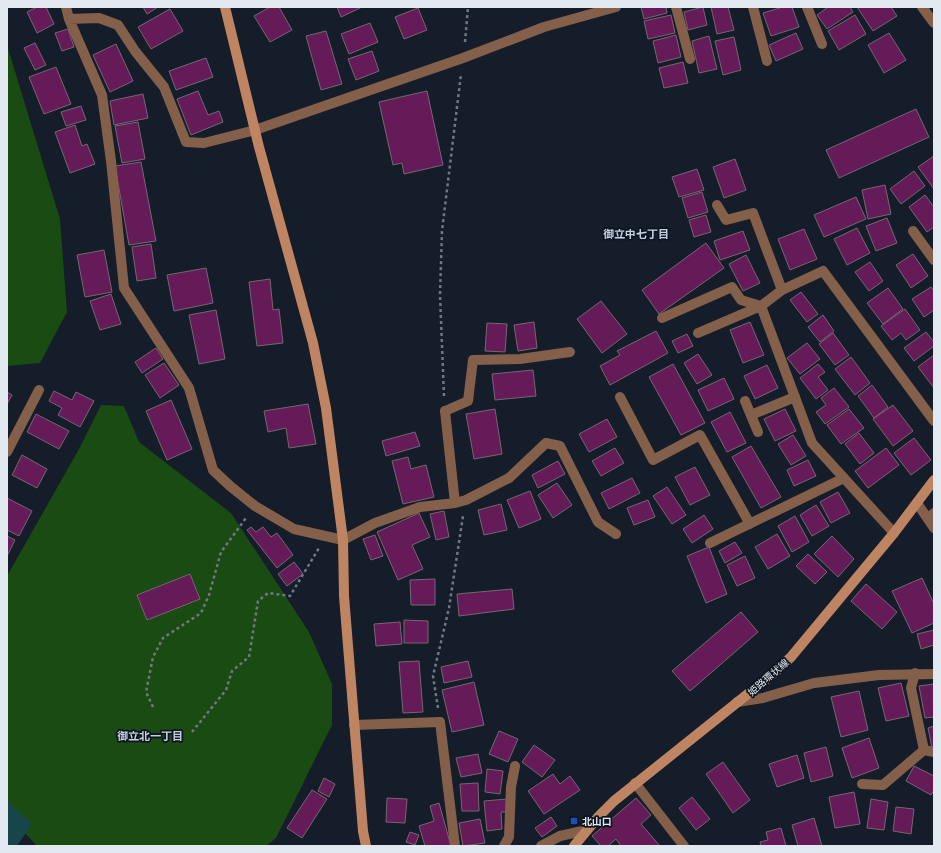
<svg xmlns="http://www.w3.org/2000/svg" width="941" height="853" font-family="'Archivo Narrow','Noto Sans JP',sans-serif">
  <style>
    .green { fill: #194b12 }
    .water { fill: #17454c }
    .building { fill: #641b57; stroke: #766772 }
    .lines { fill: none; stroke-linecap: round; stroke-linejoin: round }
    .path { stroke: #707882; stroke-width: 2.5; stroke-dasharray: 3 3; stroke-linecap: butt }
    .lane { stroke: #845f4a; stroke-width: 10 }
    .street { stroke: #845f4a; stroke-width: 10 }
    .secondary { stroke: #bf8563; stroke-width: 10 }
    .transit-dot { fill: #1a4fb4; stroke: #0c141f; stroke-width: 1.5 }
    .labels { text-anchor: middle; stroke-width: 3.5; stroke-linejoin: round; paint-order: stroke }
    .street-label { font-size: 10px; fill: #e2e8f0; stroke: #0c141f }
    .poi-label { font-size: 10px; font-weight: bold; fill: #e2e8f0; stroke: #0c141f; text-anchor: start }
    .neighbourhood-label { font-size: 11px; font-weight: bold; fill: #c5d1e1; stroke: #0c141f }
  </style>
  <rect width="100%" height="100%" fill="#141d29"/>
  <path class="green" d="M7 45 60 219 67 312 40 363 7 366Z
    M101 405 124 406 139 442 231 513 309 632 332 684V725L276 838 266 846H37L7 814V576L79 449Z"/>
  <path class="water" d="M7 799 14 808 32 824 17 846H7Z"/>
  <path class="building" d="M37 7H46L54 24 37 33 27 12Z
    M143 7H158L147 14Z
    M270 7H279L292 30 270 42 254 16Z
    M337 7H362L341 17Z
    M641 7H666L667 13 644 19Z
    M703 7 707 25 688 30 684 12Z
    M711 7H728L734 30 717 34Z
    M783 7H792L799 27 771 36 763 13Z
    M828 7H850L853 12 827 29 817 15Z
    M857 7H891L897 16 873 31Z
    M418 8 427 30 404 39 395 17Z
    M170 9 183 31 151 49 138 27Z
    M671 15 675 33 648 39 644 21Z
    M855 15 866 34 839 50 828 31Z
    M370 23 378 42 349 54 341 34Z
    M68 29 74 47 62 51 55 33Z
    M326 31 342 84 321 90 306 36Z
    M796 33 803 49 776 61 769 45Z
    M889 33 906 60 884 73 868 45Z
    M676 35 681 57 658 63 653 41Z
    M709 36 717 69 699 73 692 41Z
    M734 37 741 70 723 75 715 41Z
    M35 43 46 65 35 70 24 48Z
    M116 44 133 81 110 92 93 55Z
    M372 51 379 71 356 80 348 59Z
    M206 58 213 77 176 90 169 71Z
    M683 62 688 83 664 88 659 68Z
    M56 67 71 104 44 114 29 77Z
    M198 91 208 115 219 111 223 122 191 135 177 99Z
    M427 91 443 165 404 174 402 163 393 165 379 102Z
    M143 94 148 118 114 125 110 101Z
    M81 106 86 120 66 126 61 112Z
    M916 109 929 137 839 178 826 150Z
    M138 122 145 159 122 163 115 126Z
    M75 125 82 146 87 144 95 164 70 173 55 132Z
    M934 156V189L918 167Z
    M735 159 746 190 724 198 713 167Z
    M141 162 156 241 129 245 115 166Z
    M697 169 704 190 679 197 672 177Z
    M914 171 925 186 901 204 890 189Z
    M885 185 891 214 868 219 862 190Z
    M702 192 708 212 688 218 682 198Z
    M925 195 934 207V227L927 232 909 207Z
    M856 197 866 219 824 237 814 215Z
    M706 215 711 232 694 237 689 220Z
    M887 218 897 243 876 251 866 226Z
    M857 228 870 253 847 265 834 239Z
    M804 229 817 259 790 270 778 239Z
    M743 231 750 250 720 260 714 241Z
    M706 243 724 268 659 314 642 290Z
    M151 244 156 278 137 281 132 247Z
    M104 250 112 292 85 297 77 255Z
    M913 254 928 276 911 288 896 265Z
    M746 255 760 283 743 291 729 264Z
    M870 262 883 281 869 291 855 272Z
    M206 268 213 303 174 311 167 275Z
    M270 279 273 310 279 309 283 343 257 346 249 282Z
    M931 287 934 291V310L924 317 912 299Z
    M888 288 903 309 883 324 867 303Z
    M801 292 818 314 807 322 790 300Z
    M111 294 121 324 100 330 90 301Z
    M601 301 627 334 602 353 577 319Z
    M905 309 920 330 906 340 901 333 892 340 881 326Z
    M216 310 225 359 199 364 189 315Z
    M823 315 834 331 820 342 808 327Z
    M534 322 537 348 518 351 514 325Z
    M750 322 764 355 743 363 730 330Z
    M487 323 507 324 505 352 485 351Z
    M656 331 668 353 610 385 600 366 620 355 617 351Z
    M926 332 934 342V346L914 361 904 348Z
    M833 333 849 355 835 365 819 344Z
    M687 334 693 346 678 353 672 341Z
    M807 343 820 359 800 374 787 358Z
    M156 348 163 359 142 373 135 362Z
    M698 354 712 375 697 384 684 363Z
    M934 355V388L918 367Z
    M851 357 870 383 855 395 835 369Z
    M164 363 179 385 160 398 145 375Z
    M673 364 705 423 681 435 649 377Z
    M818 364 825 372 818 377 828 390 816 399 800 378Z
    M767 365 778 388 755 399 744 376Z
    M533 370 536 396 495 400 492 374Z
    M724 378 734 399 708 411 698 390Z
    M872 385 888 407 874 418 858 396Z
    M834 388 849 407 825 424 816 412 826 405 821 398Z
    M54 391 72 400 76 392 94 401 80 427 58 415 62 408 49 401Z
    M7 392 12 395 7 404Z
    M171 400 192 449 167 460 146 411Z
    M308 404 316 444 289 448 286 428 268 432 264 411Z
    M893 405 913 431 893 446 873 419Z
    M495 409 502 454 474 459 466 414Z
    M785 409 796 431 775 441 764 419Z
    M849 409 864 428 841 444 827 425Z
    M730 412 746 443 727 452 711 422Z
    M36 414 69 431 59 449 27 432Z
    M607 419 617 437 589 452 579 434Z
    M415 432 420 446 386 456 382 441Z
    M859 433 874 453 860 464 845 444Z
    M793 435 806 456 791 465 778 444Z
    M914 438 931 460 911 475 894 453Z
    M751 446 781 497 761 508 732 457Z
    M615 448 624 463 601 476 592 461Z
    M886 448 899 465 868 488 855 471Z
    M22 455 47 469 37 488 12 475Z
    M408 457 411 469 426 465 434 497 403 504 392 461Z
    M808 460 816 476 794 486 787 470Z
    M558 461 565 474 538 488 532 475Z
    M695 467 710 495 690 505 675 477Z
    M632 478 640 493 609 509 601 493Z
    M557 483 572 505 553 518 538 495Z
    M667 487 686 515 672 524 653 496Z
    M530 491 541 519 519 528 507 500Z
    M838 492 850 513 831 523 820 502Z
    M7 498 32 511 19 536 7 530Z
    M648 500 655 517 634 525 627 508Z
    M501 504 507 530 484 535 478 510Z
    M816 505 829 526 812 536 800 515Z
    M444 511 449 537 436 540 430 514Z
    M419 513 430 537 412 545 423 569 398 580 377 532Z
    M704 515 713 529 692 543 683 529Z
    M795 516 809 542 792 552 778 526Z
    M251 527 256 532 263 527 271 537 277 533 293 555 277 568 247 530Z
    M777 534 790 556 768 569 755 547Z
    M375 535 383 556 371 560 363 539Z
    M7 536 15 540 7 556Z
    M832 536 854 559 838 577 814 554Z
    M735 542 742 553 725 563 719 551Z
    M709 547 727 594 706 603 687 556Z
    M808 554 827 572 815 584 796 566Z
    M745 556 755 578 737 586 727 565Z
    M294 562 303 574 287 586 278 574Z
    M190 574 200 599 147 620 137 595Z
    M922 578 934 604V623L912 633 892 591Z
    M435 579V605H411L410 580Z
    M866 584 897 612 882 629 851 601Z
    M512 589 514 609 459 616 457 594Z
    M741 612 758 632 690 691 672 671Z
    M404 620 428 621V643H404Z
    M400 622 402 644 376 646 374 624Z
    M934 630V645L921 649 917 634Z
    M419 661 423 712 403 713 399 662Z
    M468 661 472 677 444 683 441 667Z
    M474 682 484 725 452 732 442 690Z
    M901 683 909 716 886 721 878 688Z
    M934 684V717L925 718 919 686Z
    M859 691 868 730 841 737 831 697Z
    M934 726V747L932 748 928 728Z
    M499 731 518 739 508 762 489 754Z
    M869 738 879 768 852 778 842 748Z
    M534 745 555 760 542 777 522 762Z
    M826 747 833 776 811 782 804 753Z
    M478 754 482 773 461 777 456 758Z
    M797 755 804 778 777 787 769 764Z
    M723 762 750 800 733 813 706 774Z
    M914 766 934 776V790L931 795 906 781Z
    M487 769 503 771 500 794 485 792Z
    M553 774 560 784 570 776 580 790 544 814 528 791Z
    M324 778 335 784 329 797 318 791Z
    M478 783 479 811H462L460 784Z
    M312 790 327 799 302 838 287 828Z
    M854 792 860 824 835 828 829 797Z
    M692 797 710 819 696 830 679 808Z
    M387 798 407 799 405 823 386 822Z
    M636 798 651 815 641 824 660 846H621L616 839 608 846H601L592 836Z
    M507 799 508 812H501L502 829 487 831 484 801Z
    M871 799 888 802 884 830 867 828Z
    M439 803 451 846H425L419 826 434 821 430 806Z
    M896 807 914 809 911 834 893 831Z
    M551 817 557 826 542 837 535 828Z
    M814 818 822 846H798L792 825Z
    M480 819 485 843 463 846 459 823Z
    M781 828 786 846H761L760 842 768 840 766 832Z
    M410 832 419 835 415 845 406 842Z"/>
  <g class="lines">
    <path class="path" d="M465 42 468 7
      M444 396 440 295 442 231 461 74
      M153 707 146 692 153 657 163 638 201 613 209 595 221 552 246 518
      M438 708 433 676 449 608 463 516
      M192 732 226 690 232 671 249 657 258 601 268 593 290 596 319 548"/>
    <path class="lane" d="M662 318 732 287 741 300 761 306
      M698 333 761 306
      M620 397 653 460 700 435 750 524
      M745 401 758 432
      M445 411 468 401 473 360 520 359 570 352
      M751 415 795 397
      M928 518 934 513
      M710 543 844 478
      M915 673 911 688 924 750
      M354 725 440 722 455 846
      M862 784 883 785 924 750 934 752
      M504 846 509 837 511 787 515 766"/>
    <path class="street" d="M66 7 69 19 102 95 111 161 124 288 189 388 213 470 230 486 255 506 294 529 343 540 375 523 420 507 455 503 466 500 509 478 546 443 560 446 598 522 616 534
      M676 7 690 59
      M753 7 767 61
      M807 7 822 44
      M922 7 934 23
      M69 19 99 18 118 25 135 51 164 87 186 142 204 143 255 130 463 58 544 27 616 7
      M717 205 726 220 753 213 782 290
      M913 231 934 260
      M445 411 455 503
      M7 452 39 390
      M917 503 934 528
      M894 533 812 443 761 306 782 290 823 271 934 421
      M737 702 763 698 814 683 879 675 934 674
      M635 783 684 846
      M541 846 560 836 587 830"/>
    <path class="secondary" d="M225 7 259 147 313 343 326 408 343 540 344 596 363 831 366 846
      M574 846 599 816 614 801 774 673 791 657 894 533 934 480"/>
  </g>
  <rect class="transit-dot" x="570" y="817" width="8" height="8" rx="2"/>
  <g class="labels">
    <g class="street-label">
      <text transform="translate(768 677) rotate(-41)" y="4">姫路環状線</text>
    </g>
    <g class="poi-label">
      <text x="582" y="825">北山口</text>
    </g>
    <g class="neighbourhood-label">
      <text x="636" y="238">御立中七丁目</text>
      <text x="150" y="740">御立北一丁目</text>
    </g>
  </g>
  <rect width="941" height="853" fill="none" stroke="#e2e8f0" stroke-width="16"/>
</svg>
